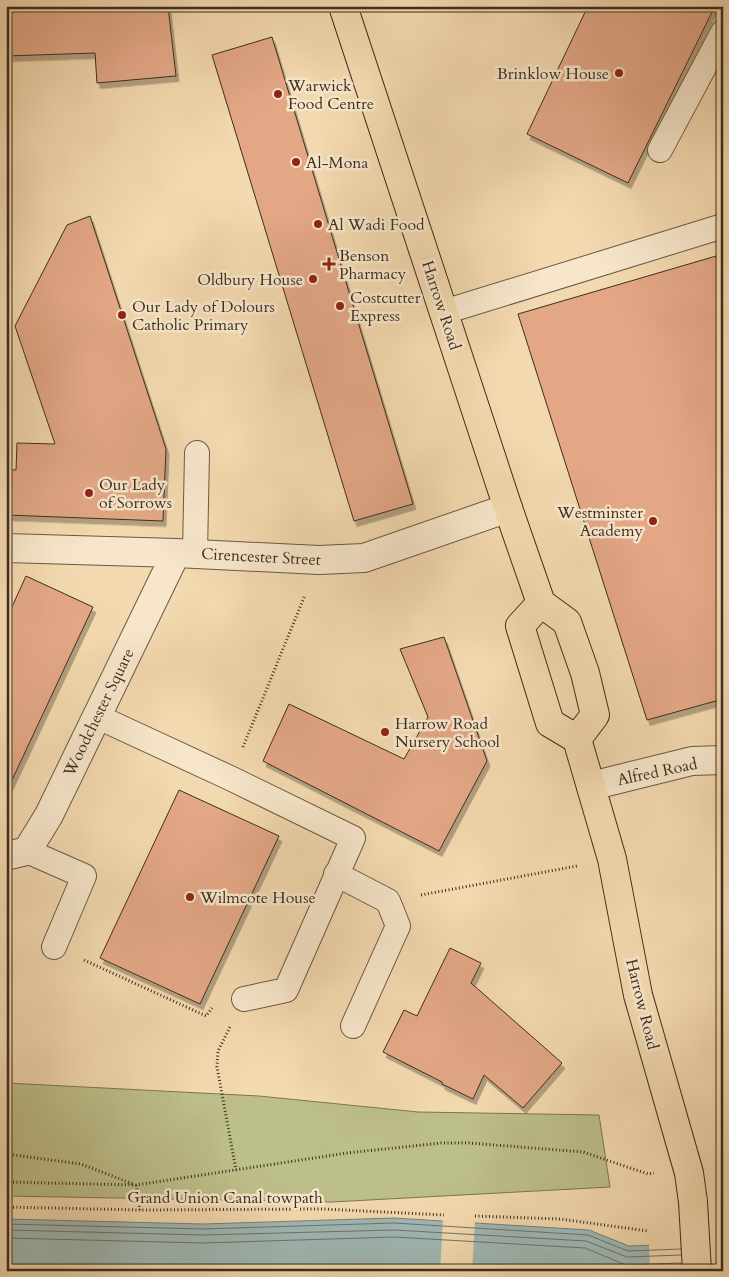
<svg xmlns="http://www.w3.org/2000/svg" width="729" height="1277" font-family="Cardo,serif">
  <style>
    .green { fill: #bdbf8a; stroke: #7c7655 }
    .water { fill: #9fb8b5; stroke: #778179 }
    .pier { fill: #f3d9af }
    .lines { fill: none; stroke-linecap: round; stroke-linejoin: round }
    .shore { stroke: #6e736a; stroke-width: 1 }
    .building { fill: #e3a786; stroke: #3c2e20; filter: url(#shadow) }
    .lane-casing { stroke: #6a5944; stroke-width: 26 }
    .street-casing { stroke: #6a5944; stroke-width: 30 }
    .primary-casing { stroke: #3c2e20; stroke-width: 30 }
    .path { stroke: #3c2e20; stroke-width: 3; stroke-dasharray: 1 2.5; stroke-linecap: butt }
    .lane { stroke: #f7e6cb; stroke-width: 24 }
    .street { stroke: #f7e6cb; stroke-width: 28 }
    .primary { stroke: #f3d9af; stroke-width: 28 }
    .primary-bridge-casing { stroke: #3c2e20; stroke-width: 30; stroke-linecap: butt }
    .primary-bridge { stroke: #f3d9af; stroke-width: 28 }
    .poi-dot { fill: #8f2418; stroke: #f7e6cb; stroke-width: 2 }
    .labels { text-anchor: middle; stroke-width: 5; stroke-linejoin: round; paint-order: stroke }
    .poi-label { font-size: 16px; fill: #3c2e20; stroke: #f7e6cb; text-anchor: start }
    .street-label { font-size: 16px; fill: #3c2e20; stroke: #f7e6cb }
  </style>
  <defs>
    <filter id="shadow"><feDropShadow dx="3" dy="5.5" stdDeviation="0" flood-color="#0004"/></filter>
  </defs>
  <rect width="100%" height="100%" fill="#f3d9af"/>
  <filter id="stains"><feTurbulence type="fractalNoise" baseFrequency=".004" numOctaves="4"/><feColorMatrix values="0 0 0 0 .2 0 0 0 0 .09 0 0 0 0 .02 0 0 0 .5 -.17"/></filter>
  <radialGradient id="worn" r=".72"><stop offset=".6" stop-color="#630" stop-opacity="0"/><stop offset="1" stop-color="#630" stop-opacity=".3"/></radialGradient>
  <path class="green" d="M6 1083 259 1096 418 1112 599 1115 610 1187 332 1202 6 1196Z"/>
  <path class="water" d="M394 1218 589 1230 629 1246 723 1243V1271H6V1219L203 1224Z"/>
  <path class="pier" d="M443 1219 475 1221 472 1271H440Z
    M723 1240V1271H650L649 1243Z"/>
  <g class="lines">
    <path class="shore" d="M6 1224 203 1229 394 1223 588 1235 628 1251 681 1249
      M6 1230 203 1235 394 1230 586 1241 627 1257 681 1255
      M6 1238 203 1243 394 1237 585 1248 626 1265 681 1263"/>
  </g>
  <path class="building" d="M6 6H168L176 76 97 83 95 53 6 56Z
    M588 6H715L628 183 527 134Z
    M272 37 413 504 354 521 212 55Z
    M90 216 166 449 163 521 6 515V469L16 470 17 443 55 444 15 326 67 225Z
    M723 254V699L647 720 518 314Z
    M26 576 93 607 6 793V620Z
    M444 637 487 761 439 851 263 761 289 704 404 759 428 717 400 649Z
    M179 790 279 836 200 1004 100 958Z
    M450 948 481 963 471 983 562 1063 523 1108 484 1075 473 1099 442 1084V1082L383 1052 404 1010 417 1016Z"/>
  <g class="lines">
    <g class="lane-casing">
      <path id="lane" d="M660 150 723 32
        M444 312 723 226
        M195 553 197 453
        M96 716 230 778 353 838 286 990 244 999
        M27 851 84 876 54 947
        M336 874 388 901 398 926 353 1026"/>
    </g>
    <g class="street-casing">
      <path id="street" d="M6 548 176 553 319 560 364 558 508 508
        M591 786 692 761 723 760
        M6 856 27 851 49 815 176 553"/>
    </g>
    <g class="primary-casing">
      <path id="primary" d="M343 6 508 508 541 603 567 622 585 673 595 715 577 739
        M541 603 520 626 550 723 577 739 612 859 638 995 689 1173 693 1202"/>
    </g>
    <path class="path" d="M243 747 305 595
      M421 895 577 866
      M84 960 206 1016 212 1008
      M230 1027 218 1051 217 1067 236 1170
      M6 1154 81 1164 133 1184
      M6 1182 136 1185 347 1153 441 1143H469L583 1152 648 1174 654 1173
      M136 1185 140 1210
      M6 1207 140 1210 323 1209 444 1215
      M475 1216 560 1219 648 1231"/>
    <use href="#lane" class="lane"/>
    <use href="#street" class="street"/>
    <use href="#primary" class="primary"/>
    <g class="primary-bridge-casing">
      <path id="primary-bridge" d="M693 1202 697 1271"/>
    </g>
    <use href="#primary-bridge" class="primary-bridge"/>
  </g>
  <g class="poi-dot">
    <circle cx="619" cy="73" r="5"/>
    <circle cx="278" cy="94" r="5"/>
    <circle cx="296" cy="162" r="5"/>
    <circle cx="318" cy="224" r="5"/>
    <path d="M326.5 256.5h5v5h5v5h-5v5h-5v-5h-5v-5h5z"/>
    <circle cx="313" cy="279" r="5"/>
    <circle cx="340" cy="306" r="5"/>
    <circle cx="122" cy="315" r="5"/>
    <circle cx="89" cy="493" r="5"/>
    <circle cx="653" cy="521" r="5"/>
    <circle cx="385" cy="732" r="5"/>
    <circle cx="190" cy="897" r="5"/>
  </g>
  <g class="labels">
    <g class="poi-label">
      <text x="609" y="79" text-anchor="end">Brinklow House</text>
      <text x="288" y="91">Warwick<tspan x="288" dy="18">Food Centre</tspan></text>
      <text x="306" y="168">Al-Mona</text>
      <text x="328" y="230">Al Wadi Food</text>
      <text x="339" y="261">Benson<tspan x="339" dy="18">Pharmacy</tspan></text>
      <text x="303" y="285" text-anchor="end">Oldbury House</text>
      <text x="350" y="303">Costcutter<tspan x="350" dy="18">Express</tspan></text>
      <text x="132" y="312">Our Lady of Dolours<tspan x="132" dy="18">Catholic Primary</tspan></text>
      <text x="99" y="490">Our Lady<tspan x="99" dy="18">of Sorrows</tspan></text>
      <text x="643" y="518" text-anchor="end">Westminster<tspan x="643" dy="18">Academy</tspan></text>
      <text x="395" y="729">Harrow Road<tspan x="395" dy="18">Nursery School</tspan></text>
      <text x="200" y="903">Wilmcote House</text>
    </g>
    <g class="street-label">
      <text transform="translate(442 305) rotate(72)" y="6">Harrow Road</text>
      <text transform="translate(261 556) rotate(3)" y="6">Cirencester Street</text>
      <text transform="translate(98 712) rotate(-64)" y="6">Woodchester Square</text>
      <text transform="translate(657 771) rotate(-12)" y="6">Alfred Road</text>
      <text transform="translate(643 1004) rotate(76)" y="6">Harrow Road</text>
      <text x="225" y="1203">Grand Union Canal towpath</text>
    </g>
  </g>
  <rect width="729" height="1277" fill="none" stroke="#f3d9af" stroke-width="25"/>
  <rect x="8" y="8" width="714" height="1262" fill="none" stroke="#3c2e20" stroke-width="2.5"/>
  <rect x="12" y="12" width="704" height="1252" fill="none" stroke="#3c2e20"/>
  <rect width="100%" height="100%" filter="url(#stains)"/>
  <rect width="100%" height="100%" fill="url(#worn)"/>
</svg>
